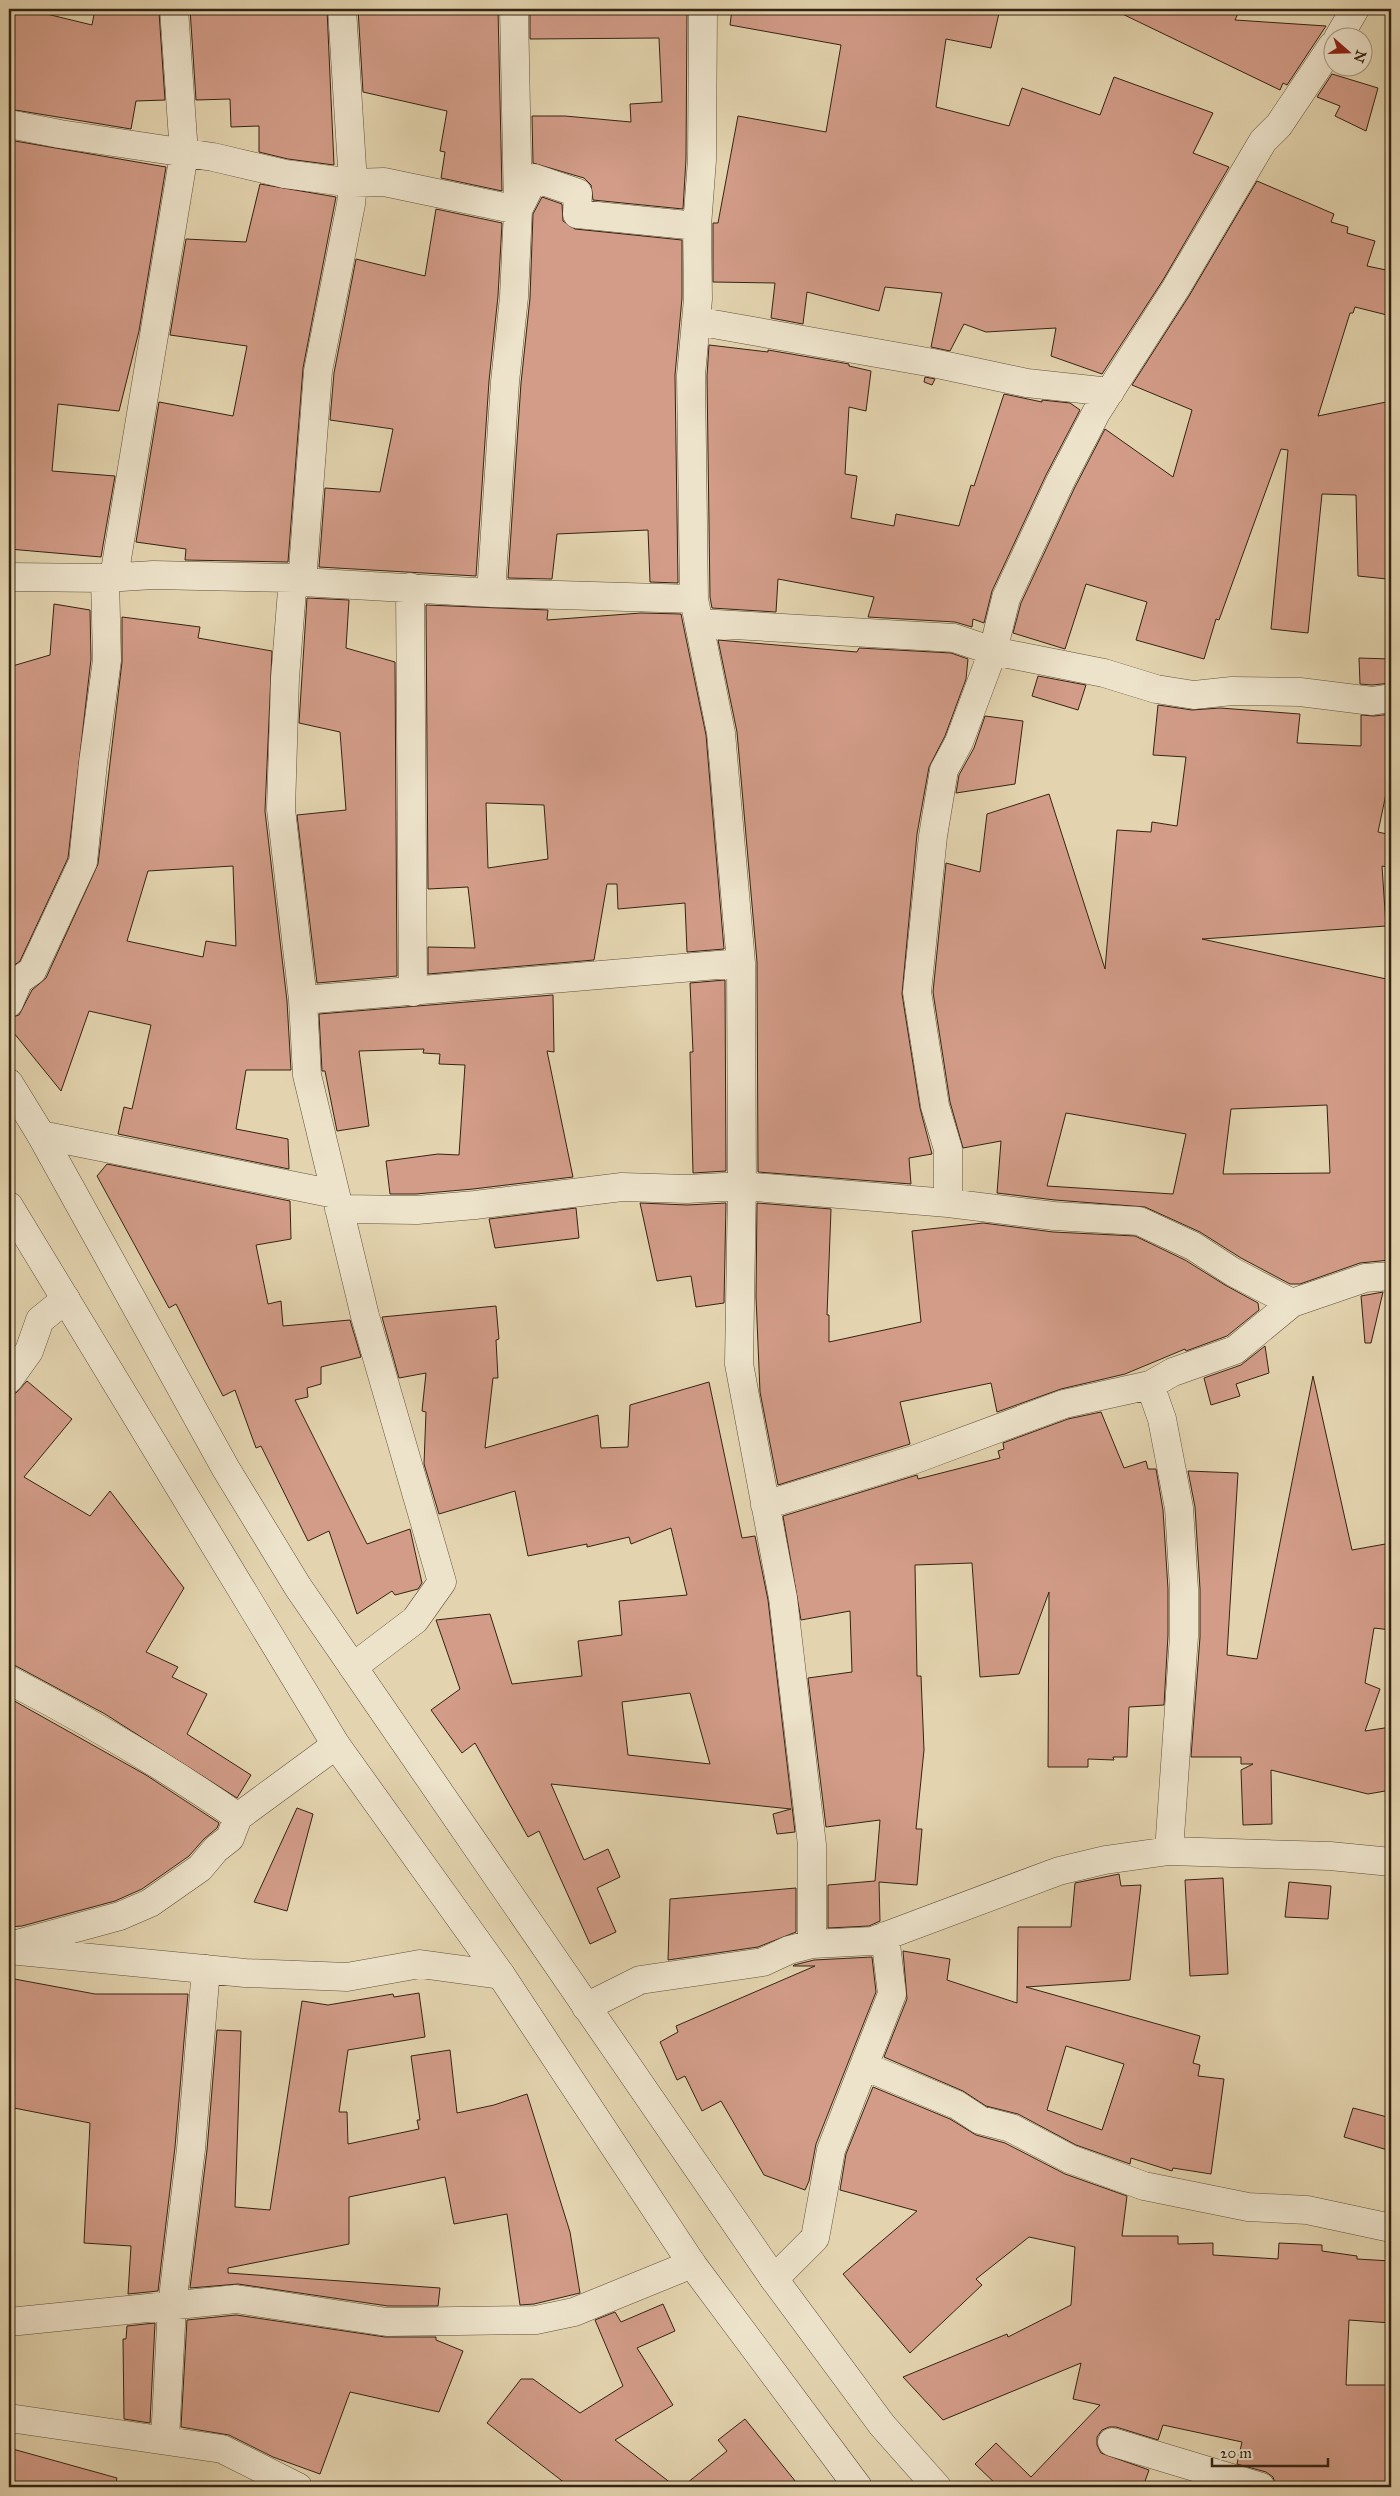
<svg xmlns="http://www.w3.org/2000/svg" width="1400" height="2496" font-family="'IM FELL Great Primer',serif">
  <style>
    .building { fill: #d29c88; stroke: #342313; fill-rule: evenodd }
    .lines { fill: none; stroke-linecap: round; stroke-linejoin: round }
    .minor-casing { stroke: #604f3a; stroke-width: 29 }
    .tertiary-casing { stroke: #604f3a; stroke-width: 29 }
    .minor { stroke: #ede3cb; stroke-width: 28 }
    .tertiary { stroke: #ede3cb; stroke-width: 28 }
  </style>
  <rect width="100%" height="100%" fill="#e3d4af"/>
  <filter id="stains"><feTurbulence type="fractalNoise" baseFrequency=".004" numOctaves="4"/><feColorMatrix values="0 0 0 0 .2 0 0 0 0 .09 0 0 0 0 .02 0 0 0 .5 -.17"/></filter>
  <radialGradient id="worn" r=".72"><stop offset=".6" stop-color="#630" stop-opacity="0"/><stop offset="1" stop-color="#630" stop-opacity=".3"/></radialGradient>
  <path class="building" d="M9 9H26L92 25 95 9H138L159 12 165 100 136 101 131 129 9 109Z
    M190 9H327L334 165 288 159 259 152V126L231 127 230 99 196 100Z
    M358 9H498L502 191 441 178 445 152 440 151 447 111 363 92Z
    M530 9H687L686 159 683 209 593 200 591 185 584 178 533 163 532 116H565L631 122 630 104 662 102 659 38 530 39Z
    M732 9H1000L991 48 946 39 936 107 1009 126 1022 88 1100 115 1114 77 1213 113 1193 153 1229 167 1163 280 1102 374 1051 356 1056 328 986 332 964 324 950 351 931 347 942 293 885 287 879 311 807 292 803 324 771 318 775 283 713 282V223H718L738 116 826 132 841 45 730 25Z
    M1112 9H1240L1235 20 1326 26 1287 85 1283 83 1280 90Z
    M1332 74 1378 88 1366 131 1335 116 1340 106 1317 97Z
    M9 140 166 167 139 331 119 411 58 404 52 471 115 476 101 557 9 549Z
    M1257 181 1334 214 1331 222 1348 227 1347 233 1375 241 1367 266 1391 271V316L1355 307 1353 313H1350L1318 416 1391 401V495H1388L1387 579 1358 576 1356 495 1322 494 1308 633 1271 629 1288 450 1281 449 1219 620 1216 619 1204 659 1136 640 1147 602 1086 584 1065 649 1013 633 1021 603 1074 489 1105 429 1173 477 1192 410 1132 385 1189 296Z
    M260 184 336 197 303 368 288 562 185 560 186 549 136 542 159 402 233 416 247 346 170 335 186 239 246 242Z
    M542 197 562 204 563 221 575 229 682 240V298L675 375 678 583 650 582 648 530 557 534 552 579 508 578 521 383 530 298 533 214Z
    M436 209 502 223 498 296 489 381 476 576 319 567 325 488 380 492 393 429 330 420 334 373 356 259 425 276Z
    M709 345 768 352V350L849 364V366L871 371 866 411 849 407 845 474 857 476 851 518 894 526 896 514 959 526 971 485 974 486 1004 394 1042 402V400L1070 403 1080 410 1046 475 992 591 984 623 973 619 972 627 955 622 868 617 874 597 778 579 776 612 712 608 710 597 707 376Z
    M925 377 935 379 932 385 924 382Z
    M307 598 349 600 346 648 395 662 397 976 317 983 297 815 346 810 340 732 299 723Z
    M54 604 90 610 91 659 68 858 20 961 9 969V667L50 655Z
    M426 605 548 610 547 620 641 613 681 614 706 735 724 949 687 952 685 903 618 909 617 884H607L594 960 428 974V947L475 948 468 887 428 889ZM486 803 544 805 548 859 488 868Z
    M122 617 200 627 198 638 272 651 265 811 287 1001 291 1070H246L236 1129 288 1139 289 1169 118 1134 124 1107 132 1109 151 1025 89 1011 61 1091 9 1027V1018L19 1015 32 990 46 978 98 864 122 662ZM233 866 236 946 206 941 203 957 127 941 148 871Z
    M718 640 857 652 859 648 951 653 968 659 966 679 945 736 929 767 917 834 902 994 920 1108 932 1154 909 1158 911 1184 758 1172 757 962 737 732Z
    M1359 658 1391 659V683L1372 685 1360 684Z
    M1038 676 1086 685 1078 710 1032 696Z
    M1158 705 1192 710 1220 708 1300 714 1297 743 1361 746V715L1374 716 1391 714V770L1378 832 1391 835V868L1382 866 1386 926 1202 939 1391 980 1390 1260 1360 1263 1300 1284H1290L1241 1258 1200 1232 1145 1207 1055 1200 997 1193 1001 1141 963 1148 950 1102 933 992 946 863 980 872 987 814 1049 794 1105 969 1117 830 1151 832 1152 822 1177 826 1186 757 1153 755ZM1327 1105 1330 1173 1223 1174 1231 1109ZM1066 1113 1186 1134 1173 1194 1047 1186Z
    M985 716 1023 721 1015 784 956 793 959 775 974 748Z
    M725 980 726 1171 693 1173 690 1052H693L690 983Z
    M553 995 554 1052 547 1051 573 1177 473 1189 416 1194H390L386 1161 438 1154 459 1155 465 1065 439 1064 440 1054 423 1053 424 1049 359 1051 369 1126 337 1131 325 1071H322L319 1014Z
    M107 1164 290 1201 291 1239 256 1245 268 1304 281 1301 283 1326 350 1320 361 1357 321 1367V1384L307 1388 308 1397 295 1400 367 1544 410 1529 422 1583 418 1589 395 1595 392 1591 357 1614 329 1531 308 1541 261 1446 256 1448 235 1390 223 1396 176 1304 169 1308 97 1176Z
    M640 1203 687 1205 726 1203 724 1303 696 1307 691 1276 657 1281Z
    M757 1203 831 1209 827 1315H829V1342L921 1322 912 1231 983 1223 1053 1232 1135 1236 1185 1260 1225 1285 1258 1303 1259 1310 1227 1336 1186 1351 1185 1349 1125 1374 1061 1389 997 1412 991 1383 900 1402 910 1444 778 1485 760 1392 756 1297Z
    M576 1208 579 1238 495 1248 489 1219Z
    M1383 1292 1371 1343H1365L1361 1296Z
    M496 1306 499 1339 496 1340 498 1378H493L485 1448 598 1415 601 1448 628 1447 630 1405 709 1382 742 1538 755 1536 768 1600 795 1832 777 1834 773 1814 791 1809 551 1784 584 1860 608 1849 620 1877 597 1888 616 1932 590 1944 539 1831 528 1837 475 1743 462 1753 431 1710 460 1689 436 1620 490 1614 512 1684 582 1676 578 1641 622 1635 619 1601 687 1595 671 1528 631 1544 629 1537 587 1547V1544L528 1556 515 1491 439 1514 424 1464 426 1412 422 1411 426 1373 399 1378 382 1317ZM690 1693 710 1764 628 1755 622 1702Z
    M1265 1346 1269 1373 1236 1384 1240 1396 1211 1405 1204 1378 1241 1365Z
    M1313 1376 1352 1550 1391 1543V1630L1374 1628 1365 1683 1380 1689 1365 1731 1391 1727V1790L1368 1794 1271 1770 1272 1824 1243 1825 1241 1770 1253 1764H1241V1757H1191L1200 1637V1589L1195 1507 1188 1471 1238 1473 1227 1655 1257 1659Z
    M27 1381 72 1419 24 1477 90 1516 110 1491 184 1588 146 1652 178 1667 172 1677 207 1694 187 1734 251 1775 237 1798 105 1714 16 1666 9 1664V1394L16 1393Z
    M1101 1412 1124 1468 1146 1461 1148 1469H1156L1163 1510 1168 1589V1635L1164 1705 1129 1707 1127 1757H1113L1114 1760 1088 1759V1767H1048L1049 1592 1019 1674 980 1677 972 1563 915 1565 917 1676H921L924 1750 916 1829H922L917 1885 879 1882 880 1921 869 1926 828 1928V1885L875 1881 880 1820 826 1827 808 1678 852 1672 850 1611 801 1620 783 1516 917 1475 918 1479 1000 1458 998 1451 1004 1449 1003 1443 1068 1419Z
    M9 1698 146 1775 219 1823 217 1828 204 1839 189 1856 142 1889 115 1901 22 1926 9 1927Z
    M297 1808 313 1814 287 1911 254 1902Z
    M1119 1874 1121 1886 1141 1885 1130 1980 1026 1987 1200 2036 1193 2063 1200 2065 1198 2076 1224 2079 1211 2174 1173 2168 1172 2171 1131 2158 1130 2164 1076 2145 1018 2114 986 2106 963 2091 884 2057 907 1999 903 1951 950 1959 947 1980 1017 2003 1018 1927H1071L1075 1883ZM1066 2046 1124 2064 1102 2130 1047 2110Z
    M1223 1878 1228 1974 1190 1976 1185 1880Z
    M1289 1882 1331 1886 1328 1919 1285 1917Z
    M796 1888V1932L758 1947 668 1960 670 1899Z
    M872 1957 876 1992 816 2144 809 2181 805 2190 764 2175 721 2101 702 2111 685 2076 677 2080 660 2042 678 2032 676 2026 815 1966H793L794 1965 814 1960Z
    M9 1978 95 1994H188L175 2147 158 2291 128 2294 131 2246 84 2243 90 2123 9 2107Z
    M419 1993 425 2037 348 2050 339 2112H347L348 2144 419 2129 417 2120H420L411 2056 450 2050 457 2113 494 2105 527 2094 570 2232 580 2293 534 2304 520 2305 507 2214 454 2224 445 2177 349 2197V2244L228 2268V2273L440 2288 438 2306H388L238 2284 190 2288 207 2150 217 2030 241 2031 235 2207 270 2210 302 2001 328 2005 393 1994 394 1997Z
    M873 2087 950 2119 976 2135 1005 2143 1065 2174 1127 2196 1122 2236H1178V2244L1213 2243V2255L1278 2259 1279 2243 1322 2245V2251L1357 2256V2259L1391 2261V2323L1349 2320 1346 2385H1391V2487H1276L1273 2477 1266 2472 1237 2464 1242 2442 1163 2425 1158 2440 1116 2427H1109L1102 2430 1097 2437V2445L1101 2453 1149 2470 1143 2487H999L975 2464 996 2443 1031 2477 1100 2405 1073 2399 1081 2363 943 2420 903 2377 1007 2334 1008 2337 1071 2305 1075 2247 1029 2237 976 2279 982 2285 910 2353 843 2274 917 2211 840 2190 846 2154Z
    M1353 2108 1391 2118V2151L1344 2137Z
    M663 2304 675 2331 637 2348 673 2405 615 2440 676 2487H570L487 2423 521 2379H533L580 2413 623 2386 595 2320 615 2312 621 2322Z
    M236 2315 385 2337H436V2340L463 2351 439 2412 350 2392 320 2474 273 2457 229 2435 181 2427 187 2320Z
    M155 2323 150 2423 124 2419 123 2339H126L127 2326Z
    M745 2419 800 2487H682L727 2451 718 2440Z
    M9 2448 117 2478 115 2487H9Z"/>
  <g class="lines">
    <g class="minor-casing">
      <path id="minor" d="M703 9 702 160 697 226 698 299 691 375 694 599 721 733 741 963 742 1186 739 1364 783 1598 812 1845V1944
        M1338 38 1355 9
        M9 124 60 134 213 157 285 174 353 183 384 182 518 210 534 178 578 193 577 214 697 226
        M696 321 933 363 1027 383 1110 392
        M9 577 105 578 153 575 293 578 302 582 491 593 694 599
        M114 577 184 154 174 9
        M293 578 285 678 281 809 303 1000 307 1075 365 1316 442 1582 415 1620 353 1667
        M302 582 318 371 351 204 353 183 342 9
        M410 587 413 992
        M491 593 505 382 514 297 518 210 514 9
        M699 623 954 638 993 651 1006 598 1060 482 1096 413 1176 288 1263 141 1279 125 1332 46
        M303 1000 741 963
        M9 1003 19 980 32 971 83 862 93 763 107 660 105 578
        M41 1135 335 1194
        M948 1203V1149L935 1106 917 992 933 836 944 770 959 742 993 651 1104 673 1156 689 1194 695 1232 691 1300 692 1372 701 1391 698
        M339 1209 417 1210 475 1205 622 1187 687 1189 742 1186 948 1203 1054 1216 1139 1221 1193 1246 1233 1272 1292 1303
        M9 1379 29 1351 40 1320 66 1299
        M1150 1385 1162 1419 1179 1508 1184 1589V1636L1169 1851
        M765 1505 913 1460 1064 1404 1150 1385 1173 1372 1235 1350 1292 1303 1365 1278 1391 1276
        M9 1680C88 1721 165 1766 238 1817
        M17 1944 120 1916 150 1903 200 1868 216 1849 230 1838 238 1817 336 1745
        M9 1950 245 1973 347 1977 420 1964 501 1975
        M586 2007 640 1980 763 1962 789 1950 812 1944 872 1941 1059 1871 1105 1860 1169 1851 1330 1856 1391 1862
        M864 2066 957 2105 980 2120 1011 2128 1070 2159 1144 2186 1248 2207 1307 2210 1391 2228
        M774 2279 815 2238 831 2150 892 1994 885 1936
        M9 2322 236 2299 387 2322 536 2320 574 2312 692 2264
        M9 2418 222 2449 298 2487
        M165 2440 172 2306 191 2149 206 1969
        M1112 2442 1261 2487"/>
    </g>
    <g class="tertiary-casing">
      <path id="tertiary" d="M9 1083 41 1135 226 1469 298 1587 774 2279 882 2425 937 2487
        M9 1206 336 1745 501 1975 692 2264 858 2487"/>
    </g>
    <use href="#minor" class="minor"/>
    <use href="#tertiary" class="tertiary"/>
  </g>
  <rect width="1400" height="2496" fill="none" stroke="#e3d4af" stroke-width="30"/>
  <rect x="10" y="10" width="1380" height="2476" fill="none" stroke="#342313" stroke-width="2.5"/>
  <rect x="15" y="15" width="1370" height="2466" fill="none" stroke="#342313"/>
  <g transform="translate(1348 52) rotate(110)"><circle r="24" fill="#ede3cb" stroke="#a39681"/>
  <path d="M0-4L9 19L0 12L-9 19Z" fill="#8f2418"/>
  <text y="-8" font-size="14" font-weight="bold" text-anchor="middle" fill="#342313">N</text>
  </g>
  <path d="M1212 2458v8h116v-8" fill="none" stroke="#342313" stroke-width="2.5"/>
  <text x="1220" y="2458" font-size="15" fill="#342313" stroke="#ede3cb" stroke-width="4" paint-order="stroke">20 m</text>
  <rect width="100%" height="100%" filter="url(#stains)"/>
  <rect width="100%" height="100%" fill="url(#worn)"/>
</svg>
